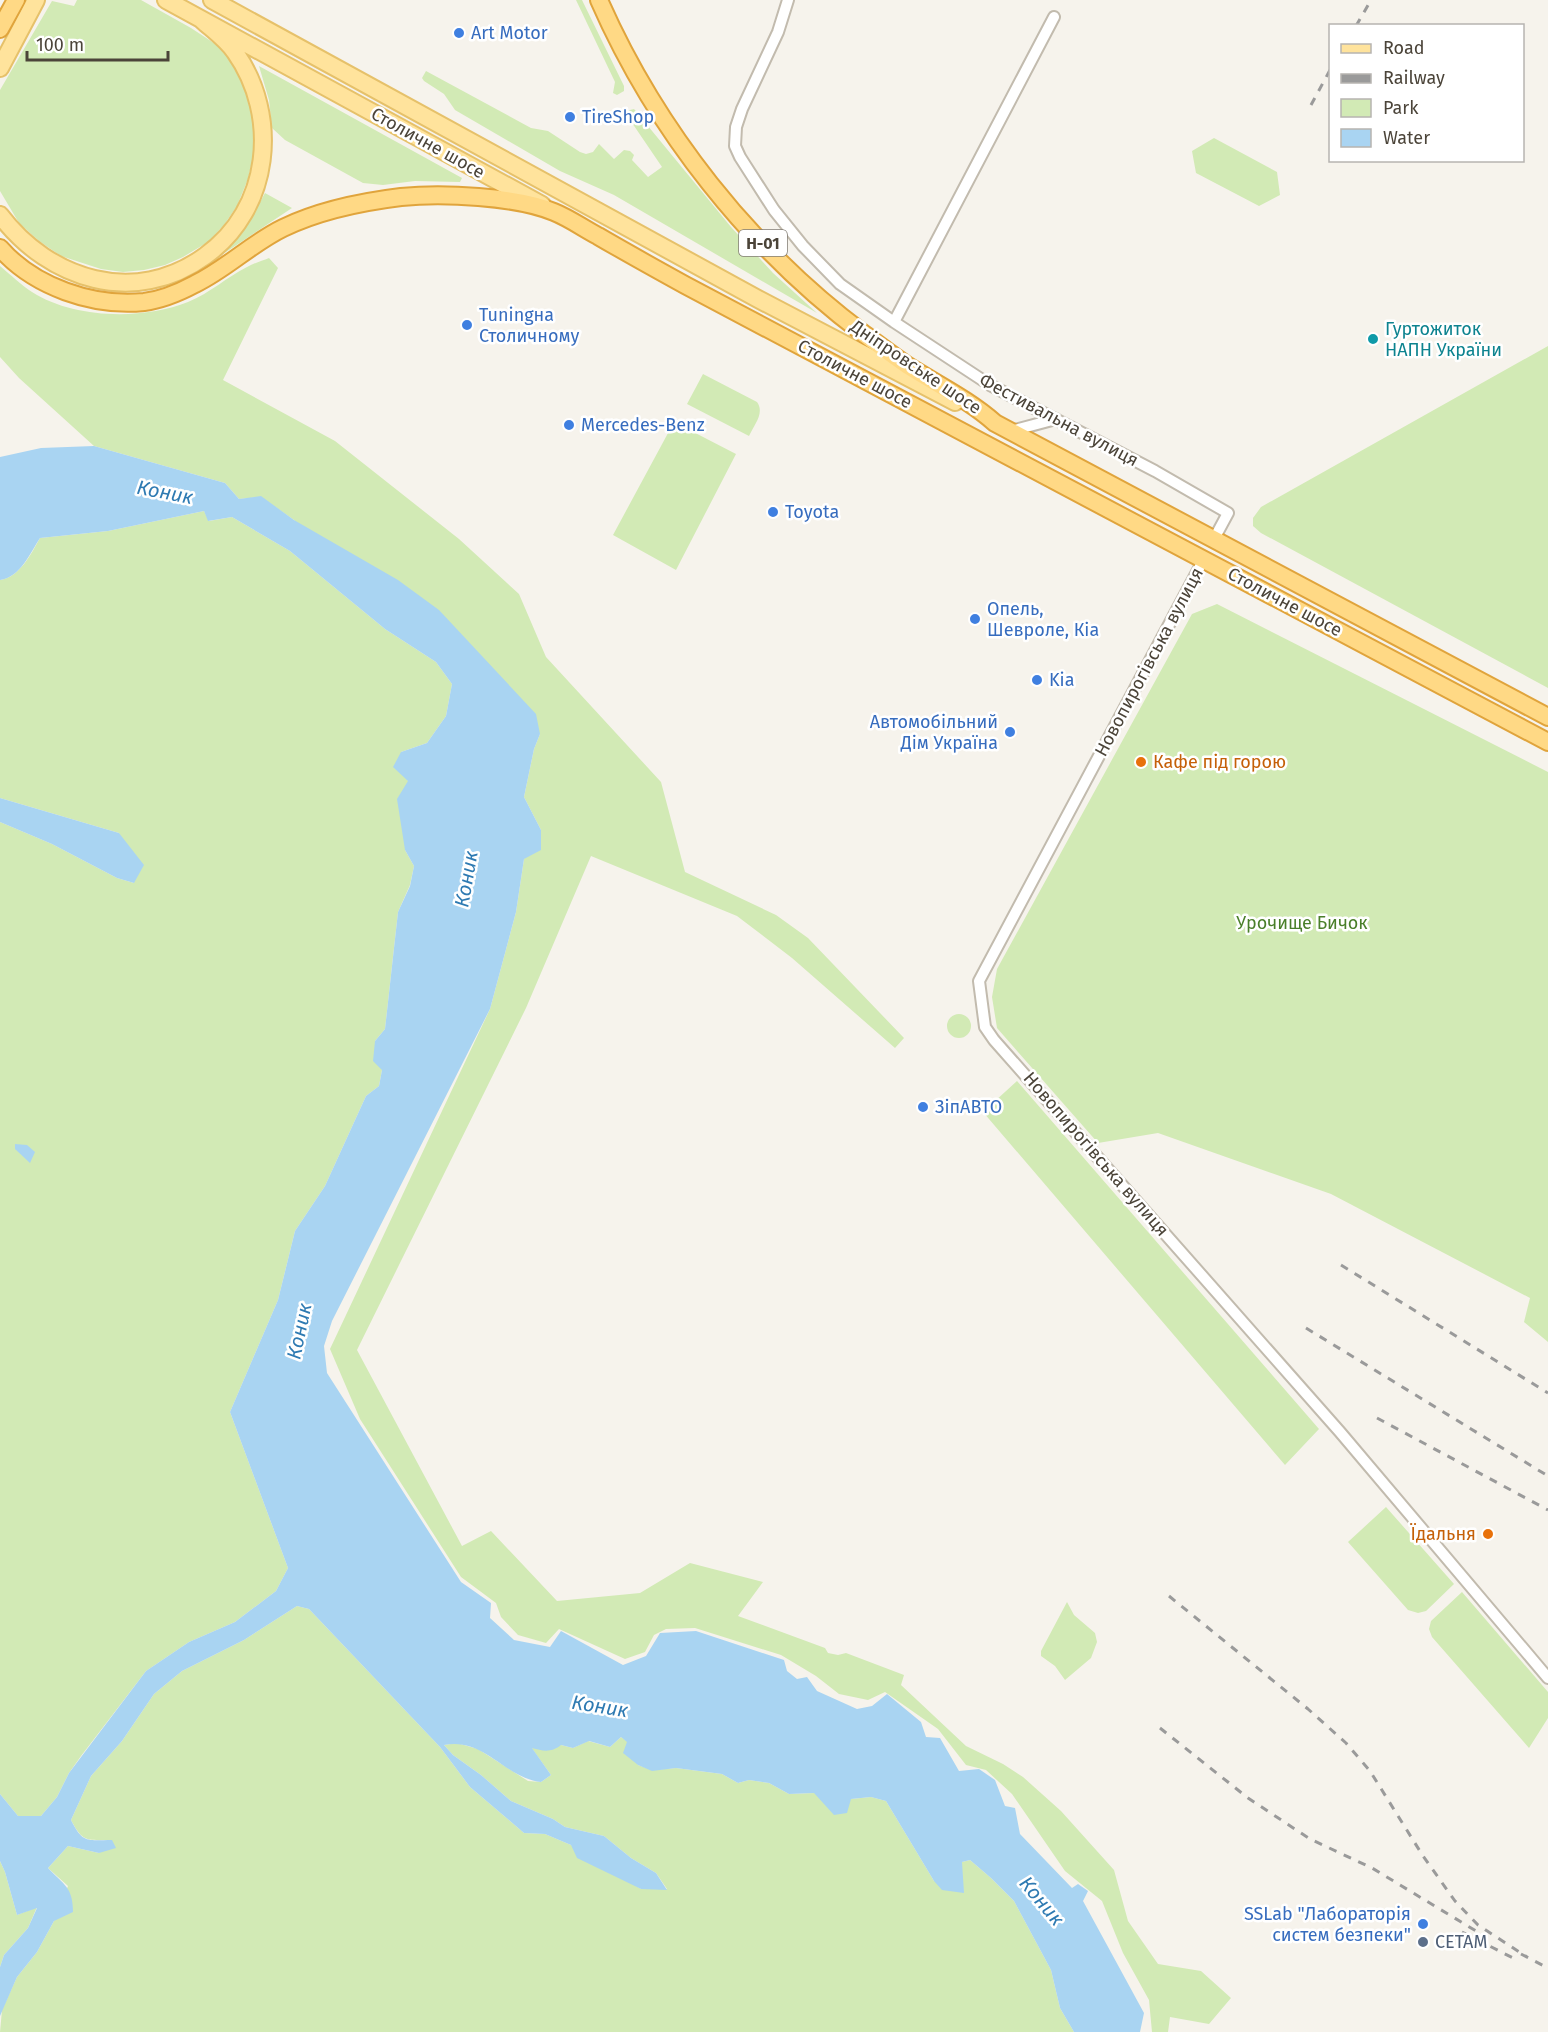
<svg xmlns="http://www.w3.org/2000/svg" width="1548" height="2032" font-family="'Fira Sans',sans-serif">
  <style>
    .green { fill: #d2eab5 }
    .water { fill: #a9d4f2 }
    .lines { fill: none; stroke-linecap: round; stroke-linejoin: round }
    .minor-casing { stroke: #c2bbae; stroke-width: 14 }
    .primary-casing { stroke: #e6c16a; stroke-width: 20 }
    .trunk-casing { stroke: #e0a43c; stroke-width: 20 }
    .minor { stroke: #fff; stroke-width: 10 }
    .primary { stroke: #ffe39c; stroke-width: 16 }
    .trunk { stroke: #ffd985; stroke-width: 16 }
    .rail { stroke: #9a9a9a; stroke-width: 3; stroke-dasharray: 8 8; stroke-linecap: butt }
    .shop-dot { fill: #3f7fe0; stroke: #fff; stroke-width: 2 }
    .culture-dot { fill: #0f9aa8; stroke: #fff; stroke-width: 2 }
    .food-dot { fill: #e8710a; stroke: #fff; stroke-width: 2 }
    .service-dot { fill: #5c6f8a; stroke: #fff; stroke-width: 2 }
    .labels { text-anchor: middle; stroke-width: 5; stroke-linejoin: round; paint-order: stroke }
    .shield { fill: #fff; stroke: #817c74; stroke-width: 1.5 }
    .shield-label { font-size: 16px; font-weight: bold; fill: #4b4439 }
    .shop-label { font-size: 18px; fill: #366cbe; stroke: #fff; text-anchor: start }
    .street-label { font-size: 18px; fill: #4b4439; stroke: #fff }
    .culture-label { font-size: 18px; fill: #0d838f; stroke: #fff; text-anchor: start }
    .food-label { font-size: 18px; fill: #c56008; stroke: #fff; text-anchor: start }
    .park-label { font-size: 18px; fill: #4a7f2a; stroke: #fff }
    .service-label { font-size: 18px; fill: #4e5e75; stroke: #fff; text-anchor: start }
    .water-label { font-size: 20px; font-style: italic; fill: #2e7ab2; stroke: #fff }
  </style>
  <rect width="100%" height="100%" fill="#f6f3ec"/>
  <path class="green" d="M77 0H141L191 28 223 49 238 72 251 99 254 121V152L248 179 237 206 224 225 208 242 183 257 165 265 144 270 123 272 101 269 61 256 39 241 19 223 0 191V90L52 1 74 6Z
    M576 0H582L624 86V91L617 95 613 93 615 82Z
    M259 66 462 178 460 182 415 181 383 185 363 183 285 140 272 128 269 100Z
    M426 71 531 128 548 131 580 152 586 154 593 152 599 144 614 159 624 150 630 151 634 155 632 160 648 177 662 167 626 114V111L634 109 731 227 773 273 817 313 614 195 560 171 455 110 444 94 424 81 422 78Z
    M1214 138 1277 172 1280 195 1259 206 1196 173 1192 151Z
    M265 193 292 208 214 260 247 226Z
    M269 258 278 268 223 380 335 441 459 539 519 594 546 657 661 782 685 872 776 915 808 938 904 1038 895 1048 792 958 737 916 591 856 526 1008 357 1350 462 1546 491 1531 557 1601 640 1593 690 1563 763 1582 738 1616 825 1648 828 1653 838 1655 846 1653 904 1675 901 1685 966 1746 1003 1764 1023 1777 1061 1811 1114 1870 1128 1921 1158 1964 1201 1971 1231 1998 1209 2024 1170 2017 1168 2032H1152L1149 2000 1123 1953 1102 1901 1065 1871 1012 1794 986 1770 966 1765 938 1729 885 1692 868 1700 839 1694 816 1676 781 1655 695 1628 666 1629 654 1635 645 1652 625 1659 559 1629 546 1643 518 1635 501 1617 496 1603 461 1577 360 1419 330 1349 490 1009 516 912 524 859 541 830 524 797 534 749 540 734 294 520 261 497 239 499 225 483 94 446 19 378 0 357V266C11 275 21 285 32 292 74 319 143 320 188 302 210 293 227 277 247 267 254 263 262 261 269 258Z
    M1548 346V688L1261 533 1253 526V518L1261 507Z
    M703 374 757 402C765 413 754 425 749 436L687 404Z
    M674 422 736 454 676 570 613 535Z
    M204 511 209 521 232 517 290 551 385 629 436 662 452 684 446 716 427 743 401 752 408 781 405 850 414 866 410 885 398 912 385 1029 375 1041 382 1070 379 1086 366 1096 325 1186 295 1231 278 1300 230 1412 288 1568 276 1591 235 1622 189 1642 146 1671 81 1756 69 1773 57 1797 41 1816H18L0 1794V822L52 844 117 878 134 883 119 833 0 798V580C20 577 31 554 40 538L108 531Z
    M1217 604 1548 772V1342L1524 1322 1530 1298 1331 1194 1158 1133 1098 1143 997 1028 992 997 997 969 1192 614Z
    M947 1026a12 12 0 1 1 24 0a12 12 0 1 1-24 0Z
    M1017 1081 1319 1429 1285 1465 983 1112Z
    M1386 1507 1454 1584 1426 1611 1418 1613 1408 1610 1348 1542Z
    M1462 1592 1548 1692V1718L1529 1748 1432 1637 1429 1629 1431 1621Z
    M1067 1602 1074 1615 1095 1633 1097 1642 1091 1658 1065 1680 1055 1666 1041 1656V1651Z
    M297 1606 309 1609 440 1747 470 1787 524 1833 545 1834 571 1845 641 1889H667L656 1873 631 1858 604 1836 565 1827 553 1819 511 1801 481 1775 453 1755 444 1745 457 1743 478 1749 528 1781 541 1782 551 1775 531 1747 561 1745 573 1748 588 1741 610 1747 621 1737 628 1742 638 1765 652 1770 676 1768 722 1774 738 1783 749 1780 769 1783 789 1794 814 1793 851 1799 871 1797 886 1801 934 1881 962 1862 970 1860 991 1878 1014 1901 1051 1970 1060 2008 1074 2032H0L2 2010 17 1977 37 1952 54 1921 68 1886 48 1868 68 1846 99 1853 112 1840C87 1840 83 1843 71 1820L91 1776 122 1741 154 1694 182 1671 244 1640Z
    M0 1861 5 1872 17 1915 37 1907 28 1928 4 1955 0 1967Z"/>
  <path class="water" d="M94 446 225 483 239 499 261 496 294 520 398 580 439 610 536 714 540 734 534 749 524 797 541 830V850L524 859 516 912 490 1009 332 1321 324 1346 327 1373 461 1582 491 1603 490 1618 514 1640 550 1647 561 1631 623 1665 646 1656 660 1633 696 1631 784 1660 787 1671 797 1679 807 1677 817 1691 857 1709 872 1706 887 1694 921 1722 926 1737 940 1738 959 1771 979 1769 995 1780 1005 1806 1015 1808 1020 1834 1072 1888 1078 1884 1088 1891 1083 1901 1144 2013 1140 2032H1074L1060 2008 1051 1970 1014 1901 991 1878 970 1860 962 1862 964 1893 942 1890 934 1881 886 1801 871 1797 851 1799 847 1813 834 1815 814 1793 789 1794 769 1783 749 1780 738 1783 722 1774 676 1768 652 1771 638 1765 623 1753 627 1742 621 1737 610 1747 589 1741 573 1748 561 1745C551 1753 543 1751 532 1748L551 1775 541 1782C504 1778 485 1737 444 1745L453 1755 481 1775 511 1801 553 1819 565 1827 604 1836 631 1858 656 1873 667 1890 641 1889 577 1858 571 1845 545 1834 524 1833 470 1787 440 1747 309 1609 297 1606 244 1640 182 1671 154 1694 122 1741 91 1776 71 1820C83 1844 87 1840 112 1840L116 1848 99 1853 68 1846 48 1868C64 1885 73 1887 73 1912L54 1921 37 1952 17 1977 0 2016V1967L4 1955 28 1928 37 1908 17 1915 5 1872 0 1861V1794L18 1816H41L57 1797 69 1773 146 1671 189 1642 235 1622 276 1591 288 1568 230 1412 278 1300 295 1231 325 1186 366 1096 379 1086 382 1070 373 1061 375 1041 385 1029 398 912 410 886 414 866 405 850 397 799 408 781 393 767 401 752 427 743 446 716 452 684 436 662 385 629 290 551 232 517 208 521 204 511 108 531 40 538C30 553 21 577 0 580V457L41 448Z
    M0 798 119 833 144 865 134 883 117 878 52 844 0 822Z
    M15 1144 27 1145 35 1152 30 1163 15 1149Z"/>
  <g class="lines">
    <g class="minor-casing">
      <path id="minor" d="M788 0 778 32 742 109 736 127 735 146 740 157 774 210 803 246 840 284 894 322 990 385 1155 471 1228 513 1214 539
        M894 322 1054 17
        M1011 431 1056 419
        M1204 559 979 981 985 1027 994 1040 1340 1432 1548 1678"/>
    </g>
    <g class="primary-casing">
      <path id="primary" d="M166 0 542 205
        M212 0 758 299 955 402
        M0 68 36 0
        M0 215C49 280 135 307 205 256 271 209 280 116 235 52 227 40 213 30 202 20"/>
    </g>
    <g class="trunk-casing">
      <path id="trunk" d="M599 0C656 130 750 249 864 334 879 345 893 356 908 366 938 385 969 400 995 423L1548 717
        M0 29 16 0
        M0 248C34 287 93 307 144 302 160 300 180 292 195 284 226 269 252 243 283 228 320 210 360 202 401 197 442 193 516 196 554 212 569 218 583 228 598 236 627 253 656 269 685 285L1548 742"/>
    </g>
    <use href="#minor" class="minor"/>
    <use href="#primary" class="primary"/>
    <use href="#trunk" class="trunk"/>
    <path class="rail" d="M1356 26 1371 0
      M1311 105 1330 70
      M1341 1265 1548 1393
      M1306 1328 1548 1476
      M1377 1418 1548 1510
      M1169 1596 1308 1709 1346 1743 1370 1771 1423 1856 1455 1901 1478 1925 1527 1957
      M1160 1728 1248 1798 1310 1839 1372 1868 1476 1931
      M1462 1932 1513 1958
      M1521 1954 1548 1968"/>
  </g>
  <g class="shop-dot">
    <circle cx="459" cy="33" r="6"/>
    <circle cx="570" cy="117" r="6"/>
    <circle cx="467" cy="325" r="6"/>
    <circle cx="569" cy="425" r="6"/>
    <circle cx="773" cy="512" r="6"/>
    <circle cx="975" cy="619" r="6"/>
    <circle cx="1037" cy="680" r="6"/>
    <circle cx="1010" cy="732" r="6"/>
    <circle cx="923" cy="1107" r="6"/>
    <circle cx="1423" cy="1924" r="6"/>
  </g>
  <circle class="culture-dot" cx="1373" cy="339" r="6"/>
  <g class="food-dot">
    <circle cx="1141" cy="762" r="6"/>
    <circle cx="1488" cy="1534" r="6"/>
  </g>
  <circle class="service-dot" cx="1423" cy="1942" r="6"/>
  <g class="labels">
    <rect class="shield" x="739" y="230" width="48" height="26" rx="4.5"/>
    <g class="shield-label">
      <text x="763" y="249">Н-01</text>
    </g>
    <g class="shop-label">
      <text x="471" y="39">Art Motor</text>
      <text x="582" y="123">TireShop</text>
      <text x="479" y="321">Tuningна<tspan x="479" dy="21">Столичному</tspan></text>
      <text x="581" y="431">Mercedes-Benz</text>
      <text x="785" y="518">Toyota</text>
      <text x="987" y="615">Опель,<tspan x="987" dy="21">Шевроле, Кіа</tspan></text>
      <text x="1049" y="686">Kia</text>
      <text x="998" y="728" text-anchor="end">Автомобільний<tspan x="998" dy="21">Дім Україна</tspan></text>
      <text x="935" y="1113">ЗіпАВТО</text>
      <text x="1411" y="1920" text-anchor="end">SSLab "Лабораторія<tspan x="1411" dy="21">систем безпеки"</tspan></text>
    </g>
    <g class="street-label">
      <text transform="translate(428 143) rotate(29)" y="6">Столичне шосе</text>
      <text transform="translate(916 367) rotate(34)" y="6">Дніпровське шосе</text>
      <text transform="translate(855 374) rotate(28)" y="6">Столичне шосе</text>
      <text transform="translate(1059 420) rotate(28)" y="6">Фестивальна вулиця</text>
      <text transform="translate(1285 602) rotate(28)" y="6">Столичне шосе</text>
      <text transform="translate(1149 662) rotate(-62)" y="6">Новопирогівська вулиця</text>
      <text transform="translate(1096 1154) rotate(49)" y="6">Новопирогівська вулиця</text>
    </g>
    <g class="culture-label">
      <text x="1385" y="335">Гуртожиток<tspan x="1385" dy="21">НАПН України</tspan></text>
    </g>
    <g class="food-label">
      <text x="1153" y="768">Кафе під горою</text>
      <text x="1476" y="1540" text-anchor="end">Їдальня</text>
    </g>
    <g class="park-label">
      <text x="1302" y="929">Урочище Бичок</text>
    </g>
    <g class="service-label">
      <text x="1435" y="1948">СЕТАМ</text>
    </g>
    <g class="water-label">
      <text transform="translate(165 492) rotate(11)" y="7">Коник</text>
      <text transform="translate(466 879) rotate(-80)" y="7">Коник</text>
      <text transform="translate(299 1331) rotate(-78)" y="7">Коник</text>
      <text transform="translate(600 1706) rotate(9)" y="7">Коник</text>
      <text transform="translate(1042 1901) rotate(50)" y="7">Коник</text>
    </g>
  </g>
  <rect x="1329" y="24" width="195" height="138" fill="#ffffff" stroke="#b7b4b0" stroke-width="1.5"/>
  <rect x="1341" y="44" width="30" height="9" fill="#ffe39c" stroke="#b7b4b0" stroke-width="1.5"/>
  <text x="1383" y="54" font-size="18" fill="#4b4439">Road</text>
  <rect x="1341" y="74" width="30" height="9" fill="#9a9a9a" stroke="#b7b4b0" stroke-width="1.5"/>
  <text x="1383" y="84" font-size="18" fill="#4b4439">Railway</text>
  <rect x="1341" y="99" width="30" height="18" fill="#d2eab5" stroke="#b7b4b0" stroke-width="1.5"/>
  <text x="1383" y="114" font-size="18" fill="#4b4439">Park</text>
  <rect x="1341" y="129" width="30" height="18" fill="#a9d4f2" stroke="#b7b4b0" stroke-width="1.5"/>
  <text x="1383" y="144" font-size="18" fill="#4b4439">Water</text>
  <path d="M27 51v9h141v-9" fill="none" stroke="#4b4439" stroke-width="3"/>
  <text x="36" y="51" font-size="18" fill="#4b4439" stroke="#ffffff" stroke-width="4.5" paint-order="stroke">100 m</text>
</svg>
